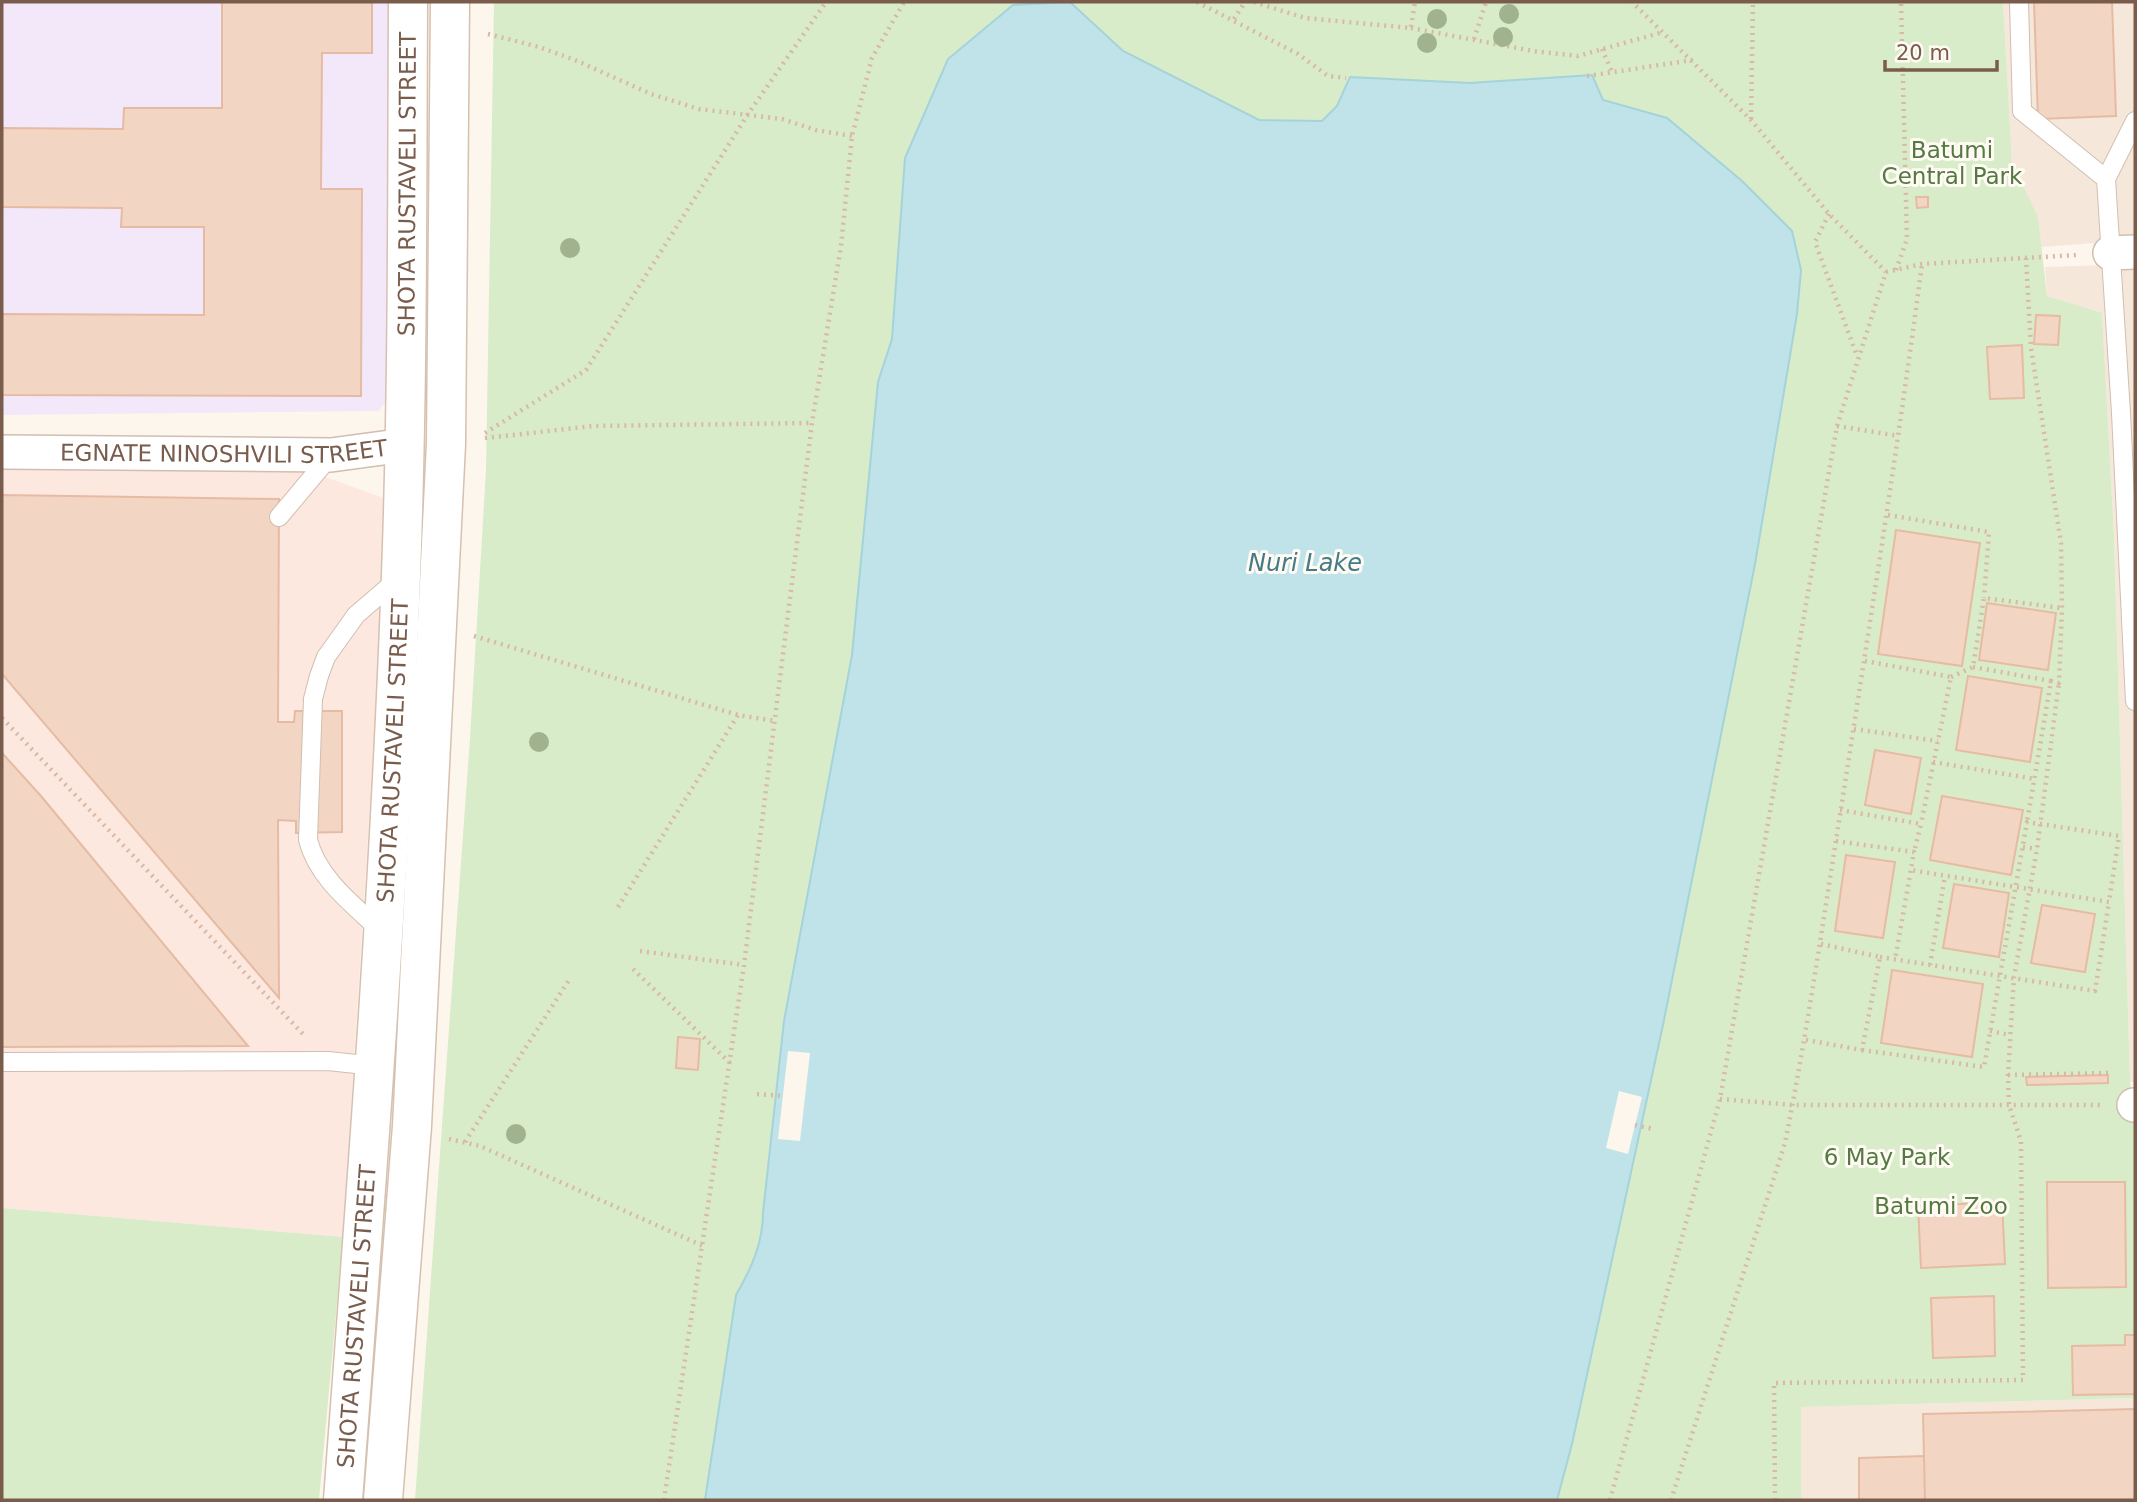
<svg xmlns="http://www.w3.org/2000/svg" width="2137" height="1502" font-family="'DejaVu Sans',sans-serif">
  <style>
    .residential { fill: #f5e8da }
    .commercial { fill: #fde8e0 }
    .education { fill: #f3e8fa }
    .green { fill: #d8ecc9 }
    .water { fill: #bfe3e8; stroke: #a5d3da; stroke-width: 2 }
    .pier { fill: #fdf6ec }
    .building { fill: #f3d5c3; stroke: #e6bba3; stroke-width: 2 }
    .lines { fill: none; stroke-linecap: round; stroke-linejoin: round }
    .lane-casing { stroke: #d1beb0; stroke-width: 20 }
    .street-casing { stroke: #d1beb0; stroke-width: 36 }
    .secondary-casing { stroke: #d6c0b0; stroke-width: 41 }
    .path { stroke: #d9b8a5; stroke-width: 4.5; stroke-dasharray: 2 5; stroke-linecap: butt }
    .lane { stroke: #fff; stroke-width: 18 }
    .street { stroke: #fff; stroke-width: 33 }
    .secondary { stroke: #fff; stroke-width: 38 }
    .tree { fill: #a0b28e }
    .labels { text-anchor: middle; stroke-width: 6; stroke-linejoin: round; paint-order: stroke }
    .park-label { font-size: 23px; fill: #537a41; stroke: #fffaf3 }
    .street-label { font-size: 23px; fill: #7a5c4d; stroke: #fffaf3 }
    .water-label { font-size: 24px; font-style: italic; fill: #437c86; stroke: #fffaf3 }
  </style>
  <rect width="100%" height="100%" fill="#fdf6ec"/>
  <path class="residential" d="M2003 2H2135V240L2041 247 2037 217 2012 163Z
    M2135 264V1082H2130L2114 536 2102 314 2047 296 2045 267Z
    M2135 1398V1500H1801V1407Z"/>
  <path class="commercial" d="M273 458 389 500 343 1237 2 1208V462Z"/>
  <path class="education" d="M2 2H394L391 394 379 411 2 415Z"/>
  <path class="green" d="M494 2H2003L2012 163 2038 217 2047 296 2102 313 2114 536 2130 1082 2135 1114V1398L1801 1407V1500H1557L1572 1444 1755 564 1797 314 1801 270 1792 232 1742 181 1667 118 1602 100 1470 83 1350 77 1337 106 1322 121 1259 120 1123 51 1070 2 1013 5 948 59 892 340 878 382 852 655 784 1021 763 1213C763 1243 751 1269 736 1295L705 1500H415L470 738 486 470Z
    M2 1208 343 1237 319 1500H2Z"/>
  <path class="water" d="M1070 2 1123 51 1259 120 1322 121 1337 106 1350 77 1470 83 1592 75 1603 100 1667 118 1742 181 1792 231 1801 270 1797 314 1755 564 1663 1025 1572 1444 1557 1500H705L736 1295C751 1269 763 1243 763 1213L784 1021 852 655 878 382 892 339 905 158 948 59 1013 5Z"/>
  <path class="pier" d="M788 1051 810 1053 800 1141 778 1139Z
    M1619 1091 1642 1097 1628 1154 1606 1148Z"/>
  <path class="building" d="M222 2H372V53H322L321 189H362L361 396 2 395V314L204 315V227H121L122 208 2 207V128L123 129 124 108H222Z
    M2034 2H2112L2116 116 2038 119Z
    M1916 197H1928V207L1917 208Z
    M2036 315 2060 316 2058 345 2034 344Z
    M2022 345 2024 398 1990 399 1987 347Z
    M2 495 279 499 278 722H294L295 711H342V832L296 833V821L278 820 279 998 2 674Z
    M1896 530 1980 543 1962 666 1878 654Z
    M1987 603 2056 613 2048 670 1979 660Z
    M1968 676 2042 688 2030 762 1956 750Z
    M1875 750 1921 758 1911 814 1865 805Z
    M2 753 41 796 248 1046 2 1047Z
    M1942 796 2023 810 2011 875 1930 860Z
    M1846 855 1895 862 1883 938 1835 931Z
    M1954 884 2009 893 1999 957 1943 948Z
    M2042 905 2095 914 2085 972 2031 963Z
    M1892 970 1983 984 1972 1057 1881 1043Z
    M678 1037 700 1039 698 1070 676 1068Z
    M2108 1075V1083L2027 1085 2026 1077Z
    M2047 1182H2125L2126 1287 2048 1288Z
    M2002 1202 2005 1264 1921 1268 1918 1206Z
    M1994 1296 1995 1356 1933 1358 1931 1298Z
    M2125 1335H2135V1394L2073 1395 2072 1346 2125 1345Z
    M2135 1409V1500H1925L1923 1414Z
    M1924 1456 1925 1500H1859V1458Z"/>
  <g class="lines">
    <g class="lane-casing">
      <path id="lane" d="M2019 2 2022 111 2106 179
        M2135 121 2106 179 2121 413 2135 701
        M279 517 331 455
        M382 932C354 905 318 879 308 840L313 699 319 676 326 657 356 615 399 578
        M2 1062 328 1061 375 1066"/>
    </g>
    <g class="street-casing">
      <g id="street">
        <path d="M2110 253 2135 252"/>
        <path id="s1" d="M2 452 331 455 405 445"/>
        <path d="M2134 1105H2135"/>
      </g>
    </g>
    <g class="secondary-casing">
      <g id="secondary">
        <path id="s2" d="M343 1500C366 1192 390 884 401 575 408 384 407 193 408 2"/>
        <path d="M383 1500 412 1126 446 444 450 2"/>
      </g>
    </g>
    <path class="path" d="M1197 2 1298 54 1328 76 1346 78
      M1254 2 1305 18 1411 28 1415 2
      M1234 19 1245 2
      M1411 28 1533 51 1578 56 1663 32
      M488 34 539 47 575 60 651 94 699 109 782 119 816 130 852 136
      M1474 39 1486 2
      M1602 49 1613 74
      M1587 76 1693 60
      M1751 119 1753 2
      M1829 214 1815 242 1857 356
      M2026 258 2031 348 2061 543 2062 608 2059 683 2051 681 2027 822
      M1896 270 1907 239 1901 2
      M1886 272 1922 264 2076 255
      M1837 426 1899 436
      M485 433 586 370 748 114 826 2
      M485 438 594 426 812 423
      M1888 515 1989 532 1984 598
      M474 636 738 715
      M1865 661 1951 677 1921 824
      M1973 667 2051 681
      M1951 677 1973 667 1984 598 2062 608
      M2 718 303 1034
      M1854 729 1938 741
      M1933 762 2035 779
      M1840 810 1921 824 1914 852
      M1836 841 1914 852 1895 960
      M2023 847 2037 849
      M618 907 738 715 775 721
      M640 951 744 965
      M1880 957 2095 991 2109 902 1910 870
      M1930 965 1945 876
      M633 969 730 1063
      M1990 1031 2010 1035
      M1806 1040 1862 1050 1880 957 1821 944
      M1862 1050 1984 1067 2027 822 2119 836 2109 902
      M2008 1075 2111 1073
      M757 1094 783 1096
      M1720 1099 1793 1105H2100
      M1635 1125 1653 1129
      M449 1139 480 1146 703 1246
      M465 1142 569 980
      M664 1500 744 965 812 423 841 246 852 136 872 58 904 2
      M1610 1500 1720 1099 1837 426 1886 272 1829 214 1751 120 1632 2
      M1671 1500 1785 1143C1807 1033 1823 921 1841 809 1869 628 1898 446 1922 264
      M1775 1500 1774 1383 2023 1380 2021 1141 2009 1105 2008 1075 2014 977 2037 849 2059 683"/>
    <use href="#lane" class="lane"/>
    <use href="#street" class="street"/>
    <use href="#secondary" class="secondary"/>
  </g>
  <g class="tree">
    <circle cx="1509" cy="14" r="10"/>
    <circle cx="1437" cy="19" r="10"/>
    <circle cx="1503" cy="37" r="10"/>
    <circle cx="1427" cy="43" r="10"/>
    <circle cx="570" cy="248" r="10"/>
    <circle cx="539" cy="742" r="10"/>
    <circle cx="516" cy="1134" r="10"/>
  </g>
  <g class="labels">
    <g class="park-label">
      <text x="1952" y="158">Batumi<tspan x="1952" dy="26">Central Park</tspan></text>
      <text x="1887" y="1165">6 May Park</text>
      <text x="1941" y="1214">Batumi Zoo</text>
    </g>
    <g class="street-label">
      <text dy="8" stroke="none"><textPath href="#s2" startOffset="1318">SHOTA RUSTAVELI STREET</textPath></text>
      <text dy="8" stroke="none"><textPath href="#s1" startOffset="222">EGNATE NINOSHVILI STREET</textPath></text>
      <text dy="8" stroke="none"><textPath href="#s2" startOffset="751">SHOTA RUSTAVELI STREET</textPath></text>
      <text dy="8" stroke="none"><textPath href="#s2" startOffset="184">SHOTA RUSTAVELI STREET</textPath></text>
    </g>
    <g class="water-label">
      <text x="1305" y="571">Nuri Lake</text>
    </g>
  </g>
  <rect width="2137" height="1502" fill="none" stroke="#7a5c4d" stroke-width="7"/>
  <path d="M1885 60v10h112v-10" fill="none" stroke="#7a5c4d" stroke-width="3.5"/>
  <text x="1896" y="60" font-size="21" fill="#7a5c4d" stroke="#fffaf3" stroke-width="5" paint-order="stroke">20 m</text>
</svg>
